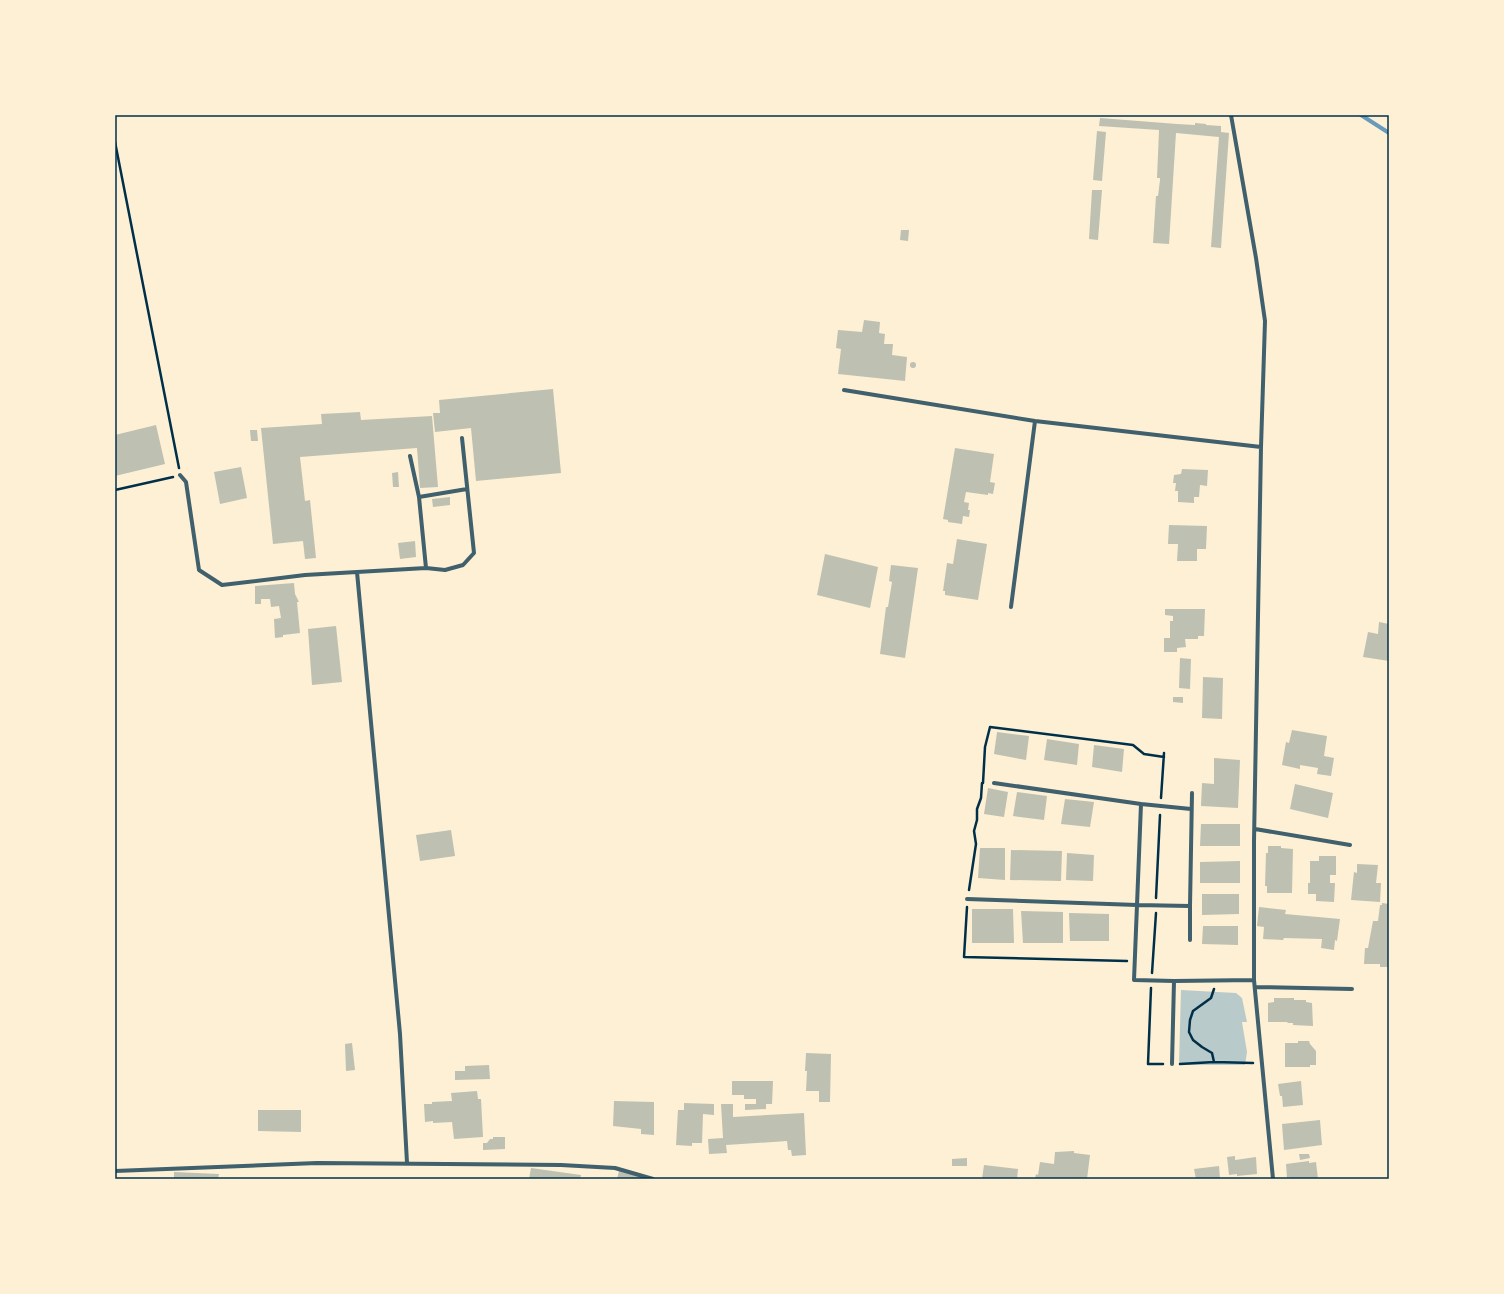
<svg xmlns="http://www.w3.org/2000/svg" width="1504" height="1294" font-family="'Asap Condensed',sans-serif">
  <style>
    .green { fill: #b9caca }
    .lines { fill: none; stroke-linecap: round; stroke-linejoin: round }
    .stream { stroke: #669bbc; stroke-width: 4 }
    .building { fill: #bec0b2 }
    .path { stroke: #003049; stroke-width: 2.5 }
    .minor { stroke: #3f606c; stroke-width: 4 }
    .neatline { fill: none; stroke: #003049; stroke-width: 1.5 }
  </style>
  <rect width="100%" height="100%" fill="#fdf0d5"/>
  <path class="green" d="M1181 990 1236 993 1242 998 1247 1022H1242L1247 1052 1245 1065H1179Z"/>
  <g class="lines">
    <path class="stream" d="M1361 115 1389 133"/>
  </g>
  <path class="building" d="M1100 118 1177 124 1195 125V123L1206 124V125L1221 126V132L1229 133 1221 248 1211 247 1219 137 1176 133 1169 244 1153 243 1156 196H1158L1160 180V178H1157L1159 130 1099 126Z
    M1097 131 1106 132 1102 181 1093 180Z
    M1092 190H1102L1098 240 1089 239Z
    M901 230H909L908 241 900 240Z
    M864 320 880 322 879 333 885 334 884 344H893L892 355 907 357 905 381 838 374 841 349 836 348 838 330 862 332Z
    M910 365a3 3 0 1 1 6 0a3 3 0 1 1-6 0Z
    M553 389 561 473 476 481 471 428 435 432 433 413H440L439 400Z
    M360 412 361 420 432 416 438 487 420 488 417 448 300 457 305 501 310 500 316 558 305 559 303 541 273 544 261 428 322 424 321 414Z
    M156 425 165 464 115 476V435Z
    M250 430H257L258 441H251Z
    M955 448 994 454 990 482 995 483 993 494 988 493V495L966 492 964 502 969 503 968 510H970L969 517 963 516 962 524 948 522V520L943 519Z
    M241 467 247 498 220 504 214 472Z
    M1182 469 1208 470 1207 486 1200 485 1199 497H1194V503L1178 502V491H1175L1176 483H1173L1174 475 1181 474Z
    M398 472 399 487H393L392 473Z
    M450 497V505L433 507 432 499Z
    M1169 525 1207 526 1206 549H1197V561H1177L1178 544H1168Z
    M957 539 987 544 978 600 945 595V591H943L947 563 953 564Z
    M415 541 416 557 400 559 398 543Z
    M825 554 878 567 870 608 817 595Z
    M891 565 918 568 905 658 880 654 886 607H888L892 582 889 581Z
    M294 583 295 594 299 602H297L300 633 283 635V637L275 638 274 619 281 618 279 606 271 607 270 599H261V604H255V586Z
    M1165 609H1205L1204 636H1198V639H1185L1186 647 1177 648V652H1164V638H1170V621H1173V616L1165 615Z
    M1379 622 1389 624V661L1363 657 1368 632 1378 634Z
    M336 626 342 682 312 685 308 629Z
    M1180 658 1191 659 1190 689 1179 688Z
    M1203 677 1223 678 1222 719 1202 718Z
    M1173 697H1183V703L1173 702Z
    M1292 730 1327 736 1324 756 1334 758 1331 776 1317 774 1318 768 1300 765V769L1282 765 1286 742 1289 743Z
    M997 732 1029 736 1026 760 994 754Z
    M1047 739 1079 744 1077 765 1044 760Z
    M1094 745 1124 749 1122 772 1092 767Z
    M1214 758 1240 760 1238 808 1201 806 1202 783 1214 784Z
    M1295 784 1333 793 1328 818 1290 809Z
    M988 788 1008 792 1004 817 984 814Z
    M1017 792 1047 796 1044 820 1013 816Z
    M1065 799 1094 802 1090 827 1061 824Z
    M1201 824H1240V846H1200Z
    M451 830 455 856 420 861 416 835Z
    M1268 846H1281V848L1293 849 1292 893H1267V886H1265L1266 853H1268Z
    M980 848H1005V880L978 878Z
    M1011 850 1062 851 1061 881 1010 880Z
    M1067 853 1094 855 1093 881 1066 880Z
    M1319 856H1336V875H1330V883H1335L1334 902 1316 901V894H1308V883H1310V861H1319Z
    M1240 861V883H1200V862Z
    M1357 864 1378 865 1376 883H1381L1380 902 1351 900 1354 872 1357 873Z
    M1202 894H1239V914L1202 915Z
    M1382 903 1389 904V967H1380V964H1364L1365 948H1368L1373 921H1378L1380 905H1382Z
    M1259 907 1286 910 1285 914 1340 919 1337 941 1335 940 1334 950 1321 948 1322 939 1284 938 1283 940 1263 939 1264 927 1257 926Z
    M972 909H1013L1014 943H972Z
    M1021 911 1063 912V943H1023Z
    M1069 913 1109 914V941H1070Z
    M1203 926H1238V945L1202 944Z
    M1274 998H1294V1000H1306V1002L1312 1003 1313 1026 1293 1025V1023H1288L1287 1022H1268V1003L1274 1002Z
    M1298 1041H1309L1310 1044 1316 1051V1065H1310V1067H1285V1043H1298Z
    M352 1043 355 1070 346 1071 345 1044Z
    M806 1053 831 1054 830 1102H819V1091H806L807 1071H805Z
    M489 1065 490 1079 455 1080V1071H465V1066Z
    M732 1081H773L772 1104H766V1109L745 1110V1104H756V1099H744V1095H732Z
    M1301 1081 1303 1105 1283 1107 1282 1096H1280L1278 1084Z
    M477 1091 478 1099H481L483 1137 454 1139 452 1122 433 1123V1121L425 1122 424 1104H432V1102L452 1101 451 1093Z
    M614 1101 654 1102V1135L641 1134V1129L613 1126Z
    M684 1103 714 1104V1115L703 1114 702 1143H692V1146L676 1145 678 1110H684Z
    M721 1104H733V1117L804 1113 806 1155 792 1156 791 1150H788L787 1141 726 1145 727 1153 709 1154 708 1139 723 1138Z
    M258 1110H301V1132L258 1131Z
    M1320 1120 1322 1145 1284 1150 1282 1124Z
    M493 1137H505V1149L483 1150V1143H487L490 1139H493Z
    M1074 1151V1153L1090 1155 1087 1179H1035L1036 1174 1038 1175 1040 1162 1054 1164 1055 1152Z
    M1299 1154H1309L1310 1158 1300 1160Z
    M1235 1156V1160L1256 1157 1257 1174 1237 1176V1174L1229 1175 1227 1157Z
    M967 1158V1166H952V1159Z
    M1309 1161V1163L1316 1162 1318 1179H1290L1289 1177 1287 1178 1286 1164Z
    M984 1165 1018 1169 1017 1179H982Z
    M1219 1166 1220 1179H1196L1194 1169Z
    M531 1168 581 1175 580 1179H529Z
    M619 1171 649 1179H617Z
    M174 1172 219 1174 218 1179H174Z"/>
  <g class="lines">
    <path class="path" d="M115 142 179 468
      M115 490 173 477
      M983 783 985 747 990 727 1133 745 1144 754 1164 757
      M1161 798 1164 753
      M969 890 976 844 974 831 977 820V809L981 798 982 783
      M1156 898 1160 815
      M967 907 964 957 1127 961
      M1152 973 1156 913
      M1151 988 1148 1064H1163
      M1214 989 1211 998 1193 1011 1190 1020 1189 1032 1193 1040 1202 1047 1212 1053 1214 1062 1253 1063
      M1180 1064 1214 1062"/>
    <path class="minor" d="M1231 115 1256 258 1265 321 1261 447 1254 841V980L1273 1179
      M844 390 1035 421 1261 447
      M410 456 419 497 426 568
      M180 475 186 482 199 570 222 585 305 575 357 572 400 1034 407 1163
      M419 497 467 489
      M357 572 426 568 445 570 463 565 474 553 462 438
      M1011 607 1035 421
      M1141 804 1191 809
      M1255 829 1350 845
      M967 899 1137 905 1141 804 994 783
      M1190 906 1192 793
      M1174 981 1134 980 1137 905 1190 906V940
      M1255 987 1352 989
      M1172 1064 1174 981 1254 980
      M115 1171 317 1163 561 1165 615 1168 653 1179"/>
  </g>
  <rect width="1504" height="1294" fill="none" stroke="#fdf0d5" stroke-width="232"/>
  <rect x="116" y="116" width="1272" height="1062" class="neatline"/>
</svg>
